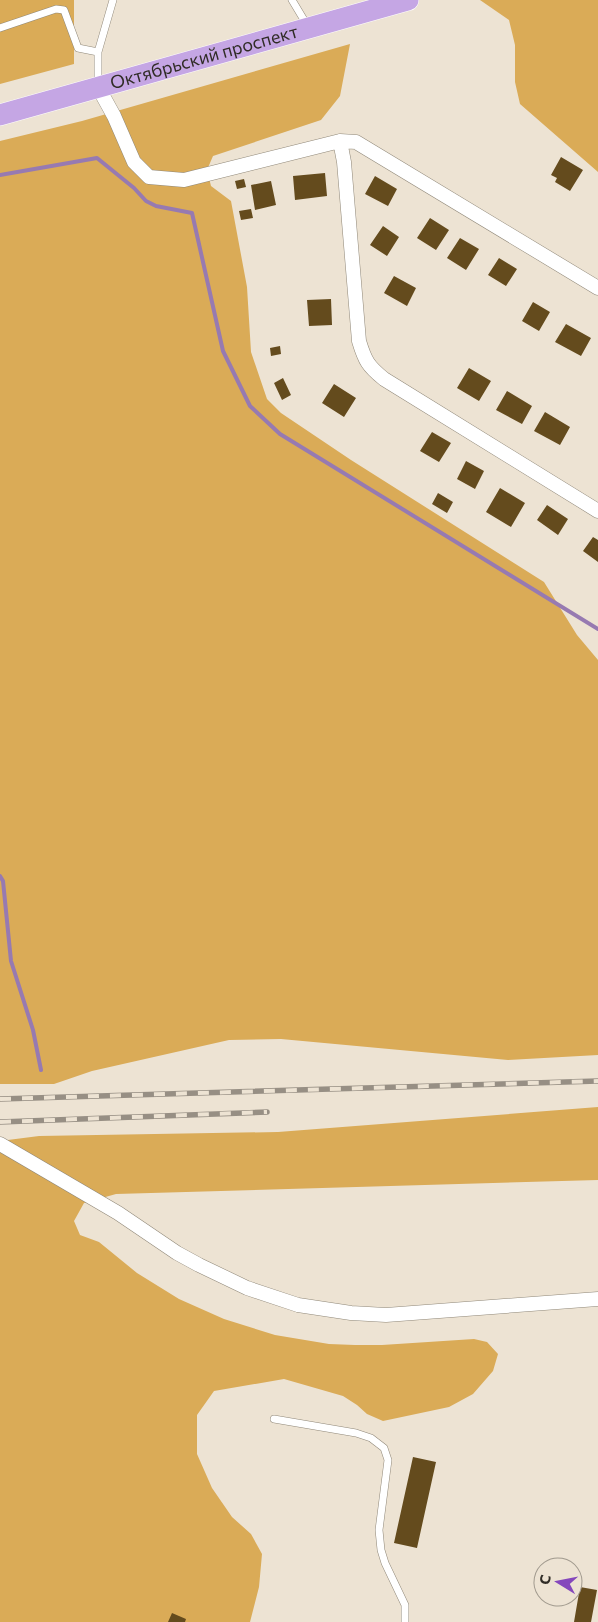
<svg xmlns="http://www.w3.org/2000/svg" width="598" height="1622" font-family="Commissioner,sans-serif">
  <style>
    .green { fill: #daab57 }
    .lines { fill: none; stroke-linecap: round; stroke-linejoin: round }
    .stream { stroke: #977ab1; stroke-width: 4 }
    .building { fill: #644b1d }
    .lane-casing { stroke: #908879; stroke-width: 8 }
    .street-casing { stroke: #908879; stroke-width: 15 }
    .primary-casing { stroke: #fff; stroke-width: 22 }
    .lane { stroke: #fff; stroke-width: 7 }
    .street { stroke: #fff; stroke-width: 14 }
    .primary { stroke: #c5a6e4; stroke-width: 21 }
    .rail-casing { stroke: #978f84; stroke-width: 5.5 }
    .rail { stroke: #ede3d3; stroke-width: 4; stroke-dasharray: 11; stroke-linecap: butt }
    .labels { text-anchor: middle; stroke-width: 5; stroke-linejoin: round; paint-order: stroke }
    .street-label { font-size: 18px; fill: #302c26; stroke: #ede3d3 }
  </style>
  <rect width="100%" height="100%" fill="#ede3d3"/>
  <path class="green" d="M0 0H74V64L0 84Z
    M480 0H598V172L520 104 515 82V45L509 20Z
    M350 44 340 96 321 120 213 156 207 170 211 186 231 201 247 287 251 352 267 399 281 413 351 460 544 582 577 635 598 660V1055L508 1060 281 1039 229 1040 92 1071 54 1084H0V141L82 121Z
    M598 1107V1180L116 1194 84 1203 74 1221 80 1235 99 1242 137 1273 179 1299 224 1319 275 1335 329 1344 355 1345H382L474 1339 487 1342 498 1354 493 1371 473 1394 449 1407 383 1421 367 1414 357 1405 343 1396 284 1379 214 1391 197 1415V1454L212 1488 232 1517 251 1534 262 1554 259 1587 250 1622H0V1141L39 1136 278 1132Z"/>
  <g class="lines">
    <path class="stream" d="M0 175 97 158 134 188 146 201 156 206 192 213 223 351 250 406 280 434 598 629
      M0 876 3 881 11 961 33 1030 41 1070"/>
  </g>
  <path class="building" d="M561 157 583 170 570 191 555 182 557 178 551 175Z
    M325 173 327 196 295 200 293 176Z
    M375 176 397 189 388 206 365 194Z
    M244 179 246 187 237 189 235 181Z
    M271 181 276 205 255 210 251 185Z
    M251 209 253 218 241 220 239 211Z
    M430 218 449 230 436 250 417 238Z
    M383 226 399 237 387 256 370 245Z
    M460 238 479 249 466 270 447 258Z
    M499 258 517 269 506 286 488 275Z
    M394 276 416 288 407 306 384 293Z
    M331 299 332 325 309 326 307 300Z
    M533 302 550 312 539 331 522 321Z
    M566 324 591 338 581 356 555 342Z
    M280 346 281 354 271 356 270 348Z
    M469 368 491 381 479 401 457 388Z
    M283 378 291 395 282 400 274 383Z
    M334 384 356 398 344 417 322 403Z
    M507 391 532 406 522 424 496 410Z
    M545 412 570 427 560 445 534 431Z
    M432 432 451 443 439 462 420 451Z
    M466 461 484 471 475 489 457 479Z
    M500 488 525 503 511 527 486 512Z
    M438 493 453 502 447 513 432 504Z
    M547 505 568 519 558 535 537 520Z
    M593 537 598 540V562L583 551Z
    M413 1457 436 1462 417 1548 394 1543Z
    M580 1587 597 1590 591 1622H574Z
    M172 1613 186 1619 185 1622H168Z"/>
  <g class="lines">
    <g class="lane-casing">
      <path id="lane" d="M292 0 307 25
        M0 28 56 9 64 10 78 48 98 52
        M98 85V52L113 0
        M274 1419 356 1433 371 1438 384 1448 388 1460 379 1530 381 1550 385 1563 405 1605V1622"/>
    </g>
    <g class="street-casing">
      <path id="street" d="M98 87 114 116 134 162 149 177 184 180 340 141 356 142 598 288
        M340 141 344 162 359 341C365 361 368 366 384 379L598 511
        M0 1144 118 1213 177 1253 199 1265 247 1288 298 1305 351 1313 386 1315 598 1299"/>
    </g>
    <g class="primary-casing">
      <g id="primary">
        <path id="s1" d="M0 115 408 0"/>
      </g>
    </g>
    <use href="#lane" class="lane"/>
    <use href="#street" class="street"/>
    <use href="#primary" class="primary"/>
    <g class="rail-casing">
      <path id="rail" d="M0 1099 598 1081
        M0 1122 267 1112"/>
    </g>
    <use href="#rail" class="rail"/>
  </g>
  <g class="labels">
    <g class="street-label">
      <text dy="6" stroke="none"><textPath href="#s1" startOffset="212">Октябрьский проспект</textPath></text>
    </g>
  </g>
  <g transform="translate(558 1582) rotate(280)"><circle r="24" fill="#ede3d3" stroke="#a19a8e"/>
  <path d="M0-4L9 19L0 12L-9 19Z" fill="#8547bc"/>
  <text y="-8" font-size="14" font-weight="bold" text-anchor="middle" fill="#302c26">С</text>
  </g>
</svg>
